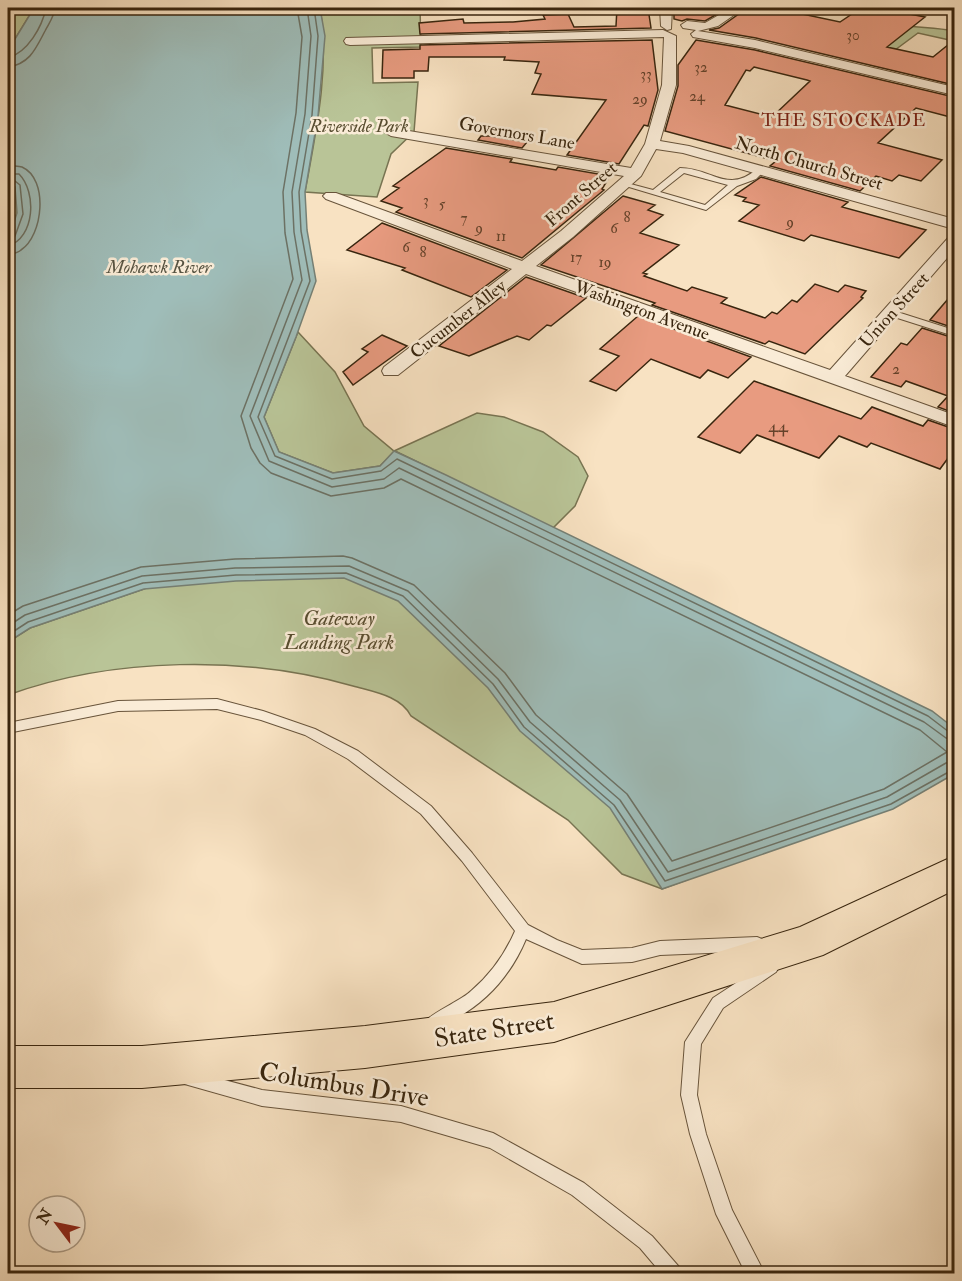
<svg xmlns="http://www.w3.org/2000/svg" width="962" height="1281" font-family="'IM FELL Double Pica',serif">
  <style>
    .green { fill: #b9c497; stroke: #787452; stroke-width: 1.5 }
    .water { fill: #9fbdb9; stroke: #768075; stroke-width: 1.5 }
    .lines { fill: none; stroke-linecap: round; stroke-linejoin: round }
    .shore { stroke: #6c7164; stroke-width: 1.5 }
    .building { fill: #e89b80; stroke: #38250e; stroke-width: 1.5; fill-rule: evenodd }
    .lane-casing { stroke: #68543b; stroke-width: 2 }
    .street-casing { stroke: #68543b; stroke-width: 2 }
    .primary-casing { stroke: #38250e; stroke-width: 2 }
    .lane { fill: #faecd7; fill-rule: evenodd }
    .street { fill: #faecd7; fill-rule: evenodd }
    .primary { fill: #f8e2c2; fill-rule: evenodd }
    .labels { text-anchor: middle; stroke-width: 5; stroke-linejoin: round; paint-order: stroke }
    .far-number-label { font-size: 15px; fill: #64422a }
    .far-neighbourhood-label { font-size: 18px; letter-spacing: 1.5px; fill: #7a1f14; stroke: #faecd7 }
    .far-park-label { font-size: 18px; font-style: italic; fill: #584d30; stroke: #faecd7 }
    .far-street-label { font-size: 18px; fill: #38250e; stroke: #faecd7 }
    .far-water-label { font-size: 18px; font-style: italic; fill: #575341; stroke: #faecd7 }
    .number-label { font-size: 18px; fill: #64422a }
    .park-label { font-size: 21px; font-style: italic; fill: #584d30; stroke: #faecd7 }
    .near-street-label { font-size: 26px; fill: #38250e; stroke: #faecd7 }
  </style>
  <rect width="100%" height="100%" fill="#f8e2c2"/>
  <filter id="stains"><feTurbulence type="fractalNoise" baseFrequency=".00333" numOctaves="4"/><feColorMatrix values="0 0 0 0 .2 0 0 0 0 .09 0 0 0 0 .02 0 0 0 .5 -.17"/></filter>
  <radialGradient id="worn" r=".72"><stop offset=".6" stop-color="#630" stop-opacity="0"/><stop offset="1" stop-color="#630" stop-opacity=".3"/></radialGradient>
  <path class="green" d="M8 8H34L15 39 8 46Z
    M320 8H420L421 47 372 48 373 83 418 82 414 132 391 154 377 197 305 192C316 132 330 68 320 8Z
    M895 24C915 28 934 27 954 31V41L918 33 895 50 868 44Z
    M8 187H15L17 213 8 240Z
    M298 332 335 372 364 426 394 451 477 413 504 417 543 432 578 457 588 476 575 506 553 528 395 451 380 466 333 473 279 452 264 417Z
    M313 513 687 880 662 889 622 874 568 820 411 716C401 696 374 692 353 686 246 655 113 657 8 695V642L30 628 144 589Z"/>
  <path class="water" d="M34 8H320L325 36 318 116 305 192 307 230 316 281 296 337 264 417 279 452 333 473 380 466 394 451 446 475 932 711 954 728V774L893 809 662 889 610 808 520 731 488 688 398 601 344 578 236 581 144 589 30 628 8 642V240L17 213 15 187H8V46L15 39Z"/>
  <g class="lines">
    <path class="shore" d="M307 8 311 36 305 114 292 192 294 232 302 280 250 416 269 461 332 487 384 479 399 468 924 722 946 738 954 740
      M314 8 318 36 312 115 299 192 301 231 310 281 258 417 275 456 332 479 381 471 397 459 928 716 949 732 954 733
      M8 58C28 52 42 27 46 8
      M8 67C30 64 36 48 45 31 49 23 54 17 55 8
      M8 165C12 166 18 166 22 167 49 179 43 236 21 250 18 253 12 254 8 255
      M8 174H19C37 192 35 238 8 246
      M8 181H15L20 185 23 214 15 236 8 239
      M8 615 23 606 141 567 235 559 343 556 352 558 414 585 505 673 536 715 627 794 672 861 884 789 947 752 920 730 401 479 384 488 331 496 271 473 260 463 251 448 241 416 293 279 285 233 283 192 296 113 302 37 297 8
      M8 626 25 615 142 576 235 568 349 566 408 591 498 679 530 722 620 800 668 872 887 797 946 763 954 762
      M8 635 28 622 143 583 236 575 346 573 403 596 493 684 524 727 614 805 665 881 891 804 954 769"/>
  </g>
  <path class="building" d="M617 8H648L651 28 420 34 419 23 463 19 464 23 513 22 545 19 543 15 568 14 574 27 616 26Z
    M674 8H721L726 9 705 21 687 19 682 21 674 19Z
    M753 8H774L840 22 861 8H879L925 17 887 47 933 57 954 40V85L756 38 709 30 719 28 743 11Z
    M652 40 658 90 648 126 644 125 619 164 567 155 606 100 532 94 541 74 535 73 539 62 504 60 505 57H429L428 71H414V78H382L383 50 420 49V45Z
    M696 40 755 50 954 97V118L916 108 878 143 942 160 921 181 899 175 892 181 876 176 860 191 770 166 776 161 665 131 678 86V65ZM754 67 807 80 810 81 772 117 725 105 746 70 750 71Z
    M481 136H489L527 142 522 148 478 140Z
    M446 148 512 159 510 162 556 170 558 167 610 176 602 189 604 190 522 258 396 212 402 208 381 201 399 188 393 186Z
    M761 177 848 202 842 207 926 230 899 258 811 235 804 241 739 221 759 205 743 201 746 198 735 195Z
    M623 196 655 205 648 210 663 215 640 233 679 245 643 273 647 274 644 276 687 291 692 287 727 298 721 303 765 318 772 312 777 314 792 300 797 302 815 284 838 292 845 285 866 291 861 297 863 298 805 354 769 341 765 344 652 305 655 303 541 265Z
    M382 223 507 270 471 297 402 270 405 268 347 250Z
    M526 277 586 298 551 326 547 325 529 340 517 336 469 356 439 346Z
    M954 292V328L930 320Z
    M638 316 751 357 728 378 708 370 700 378 651 359 616 391 590 381 619 356 600 349Z
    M922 328 954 338V413L938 407 948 396 906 381 901 387 871 377 901 343 907 345Z
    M382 335 407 346 353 385 343 372 368 352 362 349Z
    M754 381 861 419 872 407 923 426 928 420 954 429V450L940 469 871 443 867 447 839 436 819 458 757 435 740 453 698 437Z"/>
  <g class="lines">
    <g class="lane-casing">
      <path id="lane" d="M789 8H824L810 13Z
        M950 8H954V10L951 9Z
        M680 168C712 168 728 195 758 168L765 170 756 179 737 186 706 210 619 184 623 182 653 190ZM684 173 728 185 705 205 660 192Z
        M891 310 954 330V336L888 315V311Z
        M217 699 263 711 315 729 358 751 431 806 472 853 528 925 557 940 582 950 632 948 660 941 757 937 762 939 764 944 762 949 757 951 660 955 632 962 582 964 526 939C508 982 476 1013 433 1029L427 1027 425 1022C428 1015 462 1000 471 991 490 975 505 954 515 931L462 861 421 814 348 759 305 735 261 720 217 709 118 711 8 733V723L118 701Z
        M771 960 776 962 779 967 776 972 723 1008 701 1044 697 1095 706 1134 732 1210 765 1274H746L716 1214 690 1134 681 1095 685 1042 713 998Z
        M187 1070 262 1090 401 1106 493 1133 584 1183 652 1236 680 1268 683 1274H662L640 1248 572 1195 490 1148 401 1122 262 1106 181 1083 179 1078 181 1073Z"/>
    </g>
    <g class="street-casing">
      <path id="street" d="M660 8H672L671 29 667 30 661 26Z
        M731 8H744L718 26 698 31 755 40 954 87V95L755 48 693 37 691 34 696 30 683 28 681 25 687 21 705 23Z
        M663 30 676 36V85L660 141 689 146 954 219V229L683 153 656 149 641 176 573 237 536 266 830 370 948 238 954 236V250L845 376 954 415V427L526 274 398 375H384L382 371 384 367 512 269 326 199 323 196 326 193H336L522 261 561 231 624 176 391 136 384 132 391 128 631 168 645 144 662 85 664 37 350 45 346 44 344 41 346 38Z"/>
    </g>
    <g class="primary-casing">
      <path id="primary" d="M954 856V890L823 955 554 1042 365 1068 142 1088H8V1046H142L365 1026 554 1002 800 927Z"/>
    </g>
    <use href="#lane" class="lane"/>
    <use href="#street" class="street"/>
    <use href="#primary" class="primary"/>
  </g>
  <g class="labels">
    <g class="far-number-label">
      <text x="853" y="40">30</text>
      <text x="701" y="72">32</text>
      <text x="646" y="79">33</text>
      <text x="697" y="101">24</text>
      <text x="640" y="104">29</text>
      <text x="426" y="205">3</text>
      <text x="442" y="209">5</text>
      <text x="627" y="222">8</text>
      <text x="464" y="223">7</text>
      <text x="790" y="227">9</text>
      <text x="479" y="233">9</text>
      <text x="614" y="233">6</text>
      <text x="501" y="241">11</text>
      <text x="406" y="252">6</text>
      <text x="423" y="257">8</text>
      <text x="576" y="262">17</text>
      <text x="605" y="267">19</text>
      <text x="896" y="374">2</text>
    </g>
    <g class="far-neighbourhood-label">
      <text x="844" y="126">THE STOCKADE</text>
    </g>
    <g class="far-park-label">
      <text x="359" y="132">Riverside Park</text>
    </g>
    <g class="far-street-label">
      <text transform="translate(517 133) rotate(10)" y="6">Governors Lane</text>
      <text transform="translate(809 163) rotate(16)" y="6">North Church Street</text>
      <text transform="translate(581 194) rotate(-41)" y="6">Front Street</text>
      <text transform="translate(642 310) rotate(20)" y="6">Washington Avenue</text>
      <text transform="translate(894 310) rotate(-48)" y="6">Union Street</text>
      <text transform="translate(458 319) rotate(-38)" y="6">Cucumber Alley</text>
    </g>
    <g class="far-water-label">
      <text x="159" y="273">Mohawk River</text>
    </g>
    <g class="number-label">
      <text x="778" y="432">44</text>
    </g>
    <g class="park-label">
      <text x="339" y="625">Gateway<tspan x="339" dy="24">Landing Park</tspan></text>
    </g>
    <g class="near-street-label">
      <text transform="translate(494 1029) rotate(-9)" y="9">State Street</text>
      <text transform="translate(344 1084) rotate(9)" y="9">Columbus Drive</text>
    </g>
  </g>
  <rect width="962" height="1281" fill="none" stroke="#f8e2c2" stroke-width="30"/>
  <rect x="9" y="9" width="944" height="1263" fill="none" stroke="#38250e" stroke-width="3"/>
  <rect x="15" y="15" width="932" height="1251" fill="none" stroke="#38250e" stroke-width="1.5"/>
  <g transform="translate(57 1224) rotate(302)"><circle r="28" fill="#faecd7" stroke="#ac9c87" stroke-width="1.5"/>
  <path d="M0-4.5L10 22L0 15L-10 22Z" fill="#8f2418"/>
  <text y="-9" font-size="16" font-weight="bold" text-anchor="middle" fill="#38250e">N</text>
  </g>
  <rect width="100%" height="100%" filter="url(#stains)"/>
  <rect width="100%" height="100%" fill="url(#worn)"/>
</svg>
